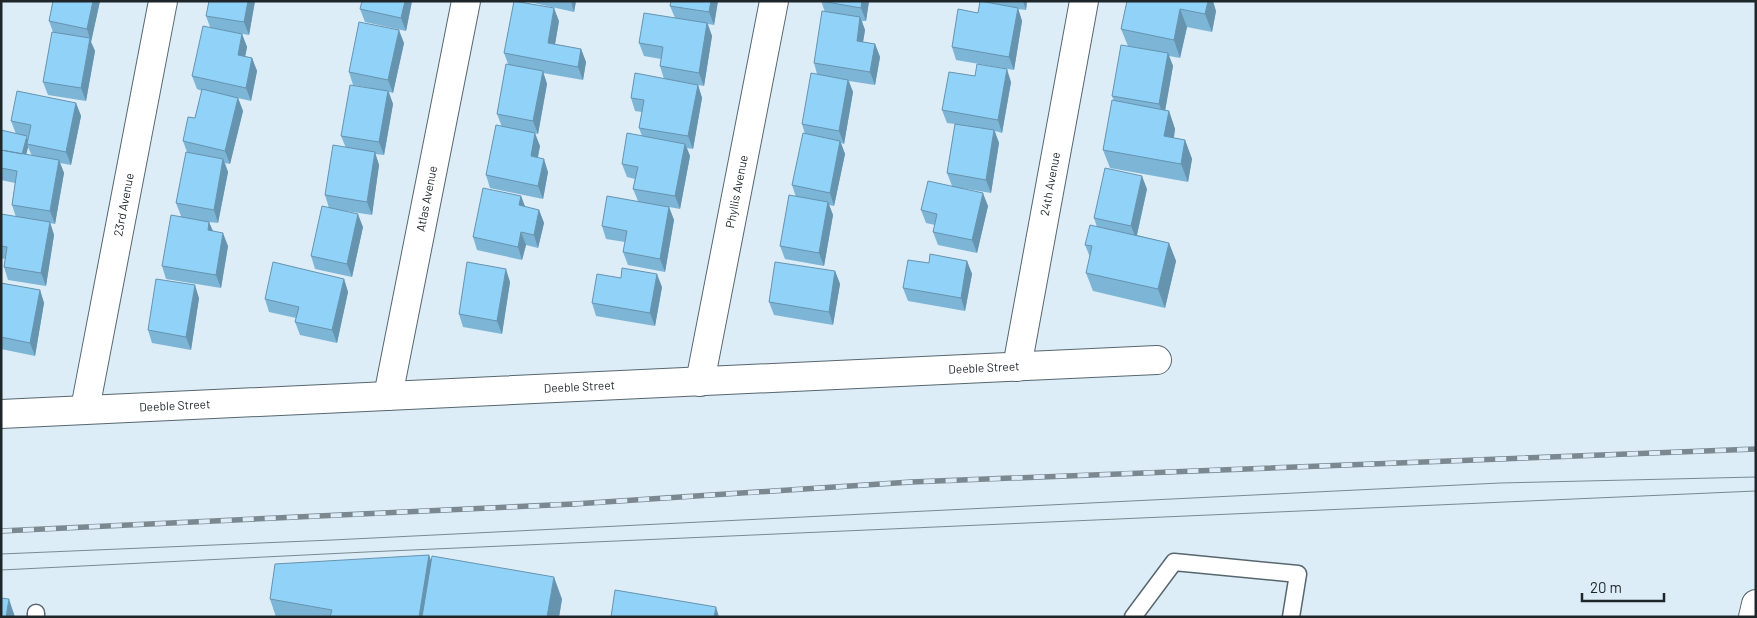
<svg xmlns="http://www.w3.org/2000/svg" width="1757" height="618" font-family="Barlow,sans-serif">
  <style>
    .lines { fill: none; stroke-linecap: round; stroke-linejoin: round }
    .service-casing { stroke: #57666f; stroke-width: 19 }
    .minor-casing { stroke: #57666f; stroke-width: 30 }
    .service { stroke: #fff; stroke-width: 16 }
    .minor { stroke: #fff; stroke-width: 28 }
    .tram { stroke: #7c888f; stroke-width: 1 }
    .rail-casing { stroke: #7c888f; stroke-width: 5.5 }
    .rail { stroke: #dcedf8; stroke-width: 4; stroke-dasharray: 11; stroke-linecap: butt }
    .wall { fill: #7db5d6; fill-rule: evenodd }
    .shaded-wall { fill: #6693ae }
    .building { fill: #91d2f9; stroke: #6693ae }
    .labels { text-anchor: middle; stroke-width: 4; stroke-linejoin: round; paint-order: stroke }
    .street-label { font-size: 12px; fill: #1f262a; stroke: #dcedf8 }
  </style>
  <rect width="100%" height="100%" fill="#dcedf8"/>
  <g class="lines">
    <g class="service-casing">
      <path id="service" d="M36 617V613
        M1133 617 1174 562 1298 574 1291 617"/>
    </g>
    <g class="minor-casing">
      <g id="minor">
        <path id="s1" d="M1017 367 1084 1"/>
        <path id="s2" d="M700 382 774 1"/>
        <path id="s3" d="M388 396 466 1"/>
        <path id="s4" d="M85 409 163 1"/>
        <path id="s5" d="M1 414 1157 360"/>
        <path d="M1753 617 1756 604"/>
      </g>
    </g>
    <use href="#service" class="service"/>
    <use href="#minor" class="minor"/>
    <path class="tram" d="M1 554 332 540 1500 483 1756 477
      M1 570 366 552 1756 491"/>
    <g class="rail-casing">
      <path id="rail" d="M1 531 574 504 911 482 1756 449"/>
    </g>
    <use href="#rail" class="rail"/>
  </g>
  <path class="wall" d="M53 1H100L91 42 95 51 86 101 48 95 43 82 53 32 49 21Z
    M209 1H255L249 35 232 32 242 34 247 47 245 56 252 58 257 71 251 101 238 98 243 111 230 164 225 163 228 172 218 223 209 222 213 231 228 246 221 288 166 279 162 266 181 216 176 203 187 152 183 141 195 118 202 91 197 89 192 76 210 27 206 16Z
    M412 1 406 31 365 22 360 9Z
    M525 1H576L574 12Z
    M671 1H718L714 25 708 24 712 36 704 86 667 79 698 85 702 98 693 149 687 148 690 156 680 209 669 207 674 220 665 272 628 265 623 252 625 242 606 239 602 226 638 201 633 189 635 179 627 177 622 164 642 136 639 128 642 112 635 111 631 98 664 79 660 66 661 59 644 56 639 43 675 18 670 6Z
    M821 1H869L866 21H862L865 30 863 42 875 44 880 57 875 85 849 81 853 92 844 144 841 143 845 154 834 206 829 205 833 215 824 266 785 259 780 246 796 197 792 185 805 134 802 124 817 74 814 63 825 12Z
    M974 1H1027L1026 10 1018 9 1022 21 1014 70 956 60 952 47 978 13 980 2Z
    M1127 1 1216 11 1212 32 1187 27 1180 58 1169 56 1173 66 1165 110 1169 111 1175 129 1174 138 1185 140 1192 159 1188 182 1110 168 1103 150 1114 101 1112 96 1128 46 1121 29Z
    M559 21 555 44 581 49 586 62 583 80 543 73 547 84 538 134 520 130 540 146 538 158 548 172 543 199 490 188 486 175 502 127 497 114 508 64 504 53Z
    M404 43 393 93 389 92 393 104 384 155 375 154 379 165 372 215 333 209 363 227 352 277 315 269 311 256 329 208 325 195 346 148 341 136 370 88 353 85 349 72Z
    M1011 82 1002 133 995 131 999 143 991 193 961 188 988 206 977 253 938 245 933 232 935 225 926 223 921 210 952 186 947 173 955 124 947 123 942 110Z
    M76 103 81 116 71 165 60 163 64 173 55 224 50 223 54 235 46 286 8 280 4 267 5 259 1 258V214L16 217 12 205 15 183 1 180V130L16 134 11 121ZM24 136 29 137 28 140ZM28 147 32 156 26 155Z
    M1147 189 1137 235 1169 243 1176 261 1165 308 1093 291 1086 273 1090 257 1085 245 1097 227 1094 218Z
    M521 196 525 207 539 210 544 223 538 248 526 245 522 260 477 250 473 237Z
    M967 261 972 274 965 311 908 301 903 288 929 263Z
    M835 271 840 284 833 325 774 315 769 302Z
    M344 279 348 292 337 343 300 335 295 322 296 318 269 312 265 299Z
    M510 282 502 334 463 327 459 314Z
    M1 283 40 290 44 303 35 356 1 349Z
    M662 287 655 326 596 316 592 303Z
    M199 298 191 350 152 343 148 330Z
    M429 555 431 561 562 599 559 617H276L270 599Z"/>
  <path class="shaded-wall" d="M93 1H100L91 42 95 51 86 101 81 88 90 39 87 29Z
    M248 1H255L249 35 244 22Z
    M405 1H412L406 31 401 18Z
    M571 1H576L574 12Z
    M711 1H718L714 25 709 12Z
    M862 1H869L866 21 861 8Z
    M1023 1H1027L1026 10Z
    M1208 1H1213L1216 11 1212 32 1205 14Z
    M554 8 559 21 553 56 548 43Z
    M1018 8 1022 21 1014 70 1009 57Z
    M1180 9 1187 27 1180 58 1174 40Z
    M860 17 865 30 861 54 857 41Z
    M707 23 712 36 704 86 699 73Z
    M399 30 404 43 393 93 388 80Z
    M242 34 247 47 243 68 238 55Z
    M875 44 880 57 875 85 870 72Z
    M581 49 586 62 583 80 578 67Z
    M1168 53 1173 66 1164 117 1159 104Z
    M252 58 257 71 251 101 246 88Z
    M1007 69 1011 82 1002 133 998 120Z
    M543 71 547 84 538 134 533 121Z
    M848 80 853 92 844 144 839 131Z
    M698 85 702 98 693 149 688 136Z
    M388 91 393 104 384 155 379 142Z
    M238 98 243 111 230 164 225 151Z
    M76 103 81 116 71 165 66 152Z
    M1169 111 1175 129 1171 155 1164 136Z
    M994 130 999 143 991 193 986 180Z
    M535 133 540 146 535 169 531 156Z
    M27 136 29 143 27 144 28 147 24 163 22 156Z
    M1185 140 1192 159 1188 182 1181 164Z
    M840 141 845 154 834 206 830 193Z
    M685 144 690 156 680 209 675 196Z
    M375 152 379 165 372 215 367 202Z
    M223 159 228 172 218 223 214 210Z
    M544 159 548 172 543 199 538 186Z
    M59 160 64 173 55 224 50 211Z
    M1142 176 1147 189 1136 239 1131 226Z
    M983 193 988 206 977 253 972 240Z
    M521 196 526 209 519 205Z
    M828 202 833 215 824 266 819 253Z
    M669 207 674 220 665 272 660 259Z
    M539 210 544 223 538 248 534 235Z
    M358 214 363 227 352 277 347 264Z
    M50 222 54 235 46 286 41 273Z
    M209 222 214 234 208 230Z
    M521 232 526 245 522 260 518 247Z
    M223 233 228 246 221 288 216 275Z
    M1169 243 1176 261 1165 308 1158 289Z
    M967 261 972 274 965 311 961 298Z
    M506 269 510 282 502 334 497 321Z
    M835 271 840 284 833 325 829 312Z
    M657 274 662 287 655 326 650 313Z
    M344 279 348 292 337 343 332 330Z
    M195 285 199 298 191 350 186 337Z
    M40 290 44 303 35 356 30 343Z
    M429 555 437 578 430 617H419Z
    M554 577 562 599 559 617H547Z
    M9 599 15 617H6Z
    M716 607 719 617H714Z"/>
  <path class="building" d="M53 1H93L87 29 49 21Z
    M209 1H248L244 22 206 16Z
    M362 1H405L401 18 360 9Z
    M514 1 554 8 548 43 581 49 578 67 504 53Z
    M671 1H711L709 12 670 6Z
    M821 1H862L861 8Z
    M980 1 1018 8 1009 57 952 47 958 9 978 13Z
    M1127 1H1208L1205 14 1180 9 1174 40 1121 29Z
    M822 11 860 17 857 41 875 44 870 72 814 63Z
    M644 13 707 23 699 73 660 66 663 47 639 43Z
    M359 22 399 30 388 80 349 72Z
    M203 26 242 34 238 55 252 58 246 88 192 76Z
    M52 32 90 38 81 88 43 82Z
    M1121 45 1168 53 1159 104 1112 96Z
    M506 64 543 71 533 121 497 114Z
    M977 64 1007 69 998 120 942 110 949 72 975 76Z
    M635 73 698 85 688 136 639 128 644 100 631 98Z
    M811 73 848 80 839 131 802 124Z
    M350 85 388 91 379 142 341 136Z
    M202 89 238 98 225 151 183 141 188 117 195 118Z
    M17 91 76 103 66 152 27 144 31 125 11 121Z
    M1112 100 1169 111 1164 136 1185 140 1181 164 1103 150Z
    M955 124 994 130 986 180 947 173Z
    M496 125 535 133 531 156 544 159 538 186 486 175Z
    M1 130 27 136 22 154 1 150Z
    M627 133 685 144 675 196 633 189 638 167 622 164Z
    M803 133 840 141 830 193 792 185Z
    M333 145 375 152 367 202 325 195Z
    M1 150 59 160 50 211 12 205 17 171 1 168Z
    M186 152 223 159 214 210 176 203Z
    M1105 168 1142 176 1131 226 1094 218Z
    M928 181 983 193 972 240 933 232 937 214 921 210Z
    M483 188 521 196 519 205 539 210 534 235 521 232 518 247 473 237Z
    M789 195 828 202 819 253 780 246Z
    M607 196 669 207 660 259 623 252 627 231 602 226Z
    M322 206 358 214 347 264 311 256Z
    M1 214 50 222 41 273 4 267 7 247 1 246Z
    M171 215 209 222 208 230 223 233 216 275 162 266Z
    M1090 225 1169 243 1158 289 1086 273 1092 246 1085 245Z
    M930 254 967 261 961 298 903 288 908 260 929 263Z
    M273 262 344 279 332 330 295 322 299 307 265 299Z
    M467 262 506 269 497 321 459 314Z
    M775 262 835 271 829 312 769 302Z
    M622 268 657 274 650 313 592 303 597 274 621 278Z
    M156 279 195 285 186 337 148 330Z
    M1 283 40 290 30 343 1 337Z
    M429 555 419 617H330L332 610 270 599 275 564Z
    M432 556 554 577 547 617H422Z
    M615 590 716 607 714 617H611Z
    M1 598 9 599 6 617H1Z"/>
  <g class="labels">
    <g class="street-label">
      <text dy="4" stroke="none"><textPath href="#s1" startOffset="186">24th Avenue</textPath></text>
      <text dy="4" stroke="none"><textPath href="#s2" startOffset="194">Phyllis Avenue</textPath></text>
      <text dy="4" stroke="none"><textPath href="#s3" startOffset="201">Atlas Avenue</textPath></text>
      <text dy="4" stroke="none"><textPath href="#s4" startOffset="208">23rd Avenue</textPath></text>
      <text dy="4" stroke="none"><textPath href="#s5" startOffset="984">Deeble Street</textPath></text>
      <text dy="4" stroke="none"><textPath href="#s5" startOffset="579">Deeble Street</textPath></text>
      <text dy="4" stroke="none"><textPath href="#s5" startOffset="174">Deeble Street</textPath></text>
    </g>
  </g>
  <rect width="1757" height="618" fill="none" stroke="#1f262a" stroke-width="5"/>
  <path d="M1582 593v8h82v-8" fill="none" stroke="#1f262a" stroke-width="2.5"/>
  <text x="1590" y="593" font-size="15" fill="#1f262a" stroke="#dcedf8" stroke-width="4" paint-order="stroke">20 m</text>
</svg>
